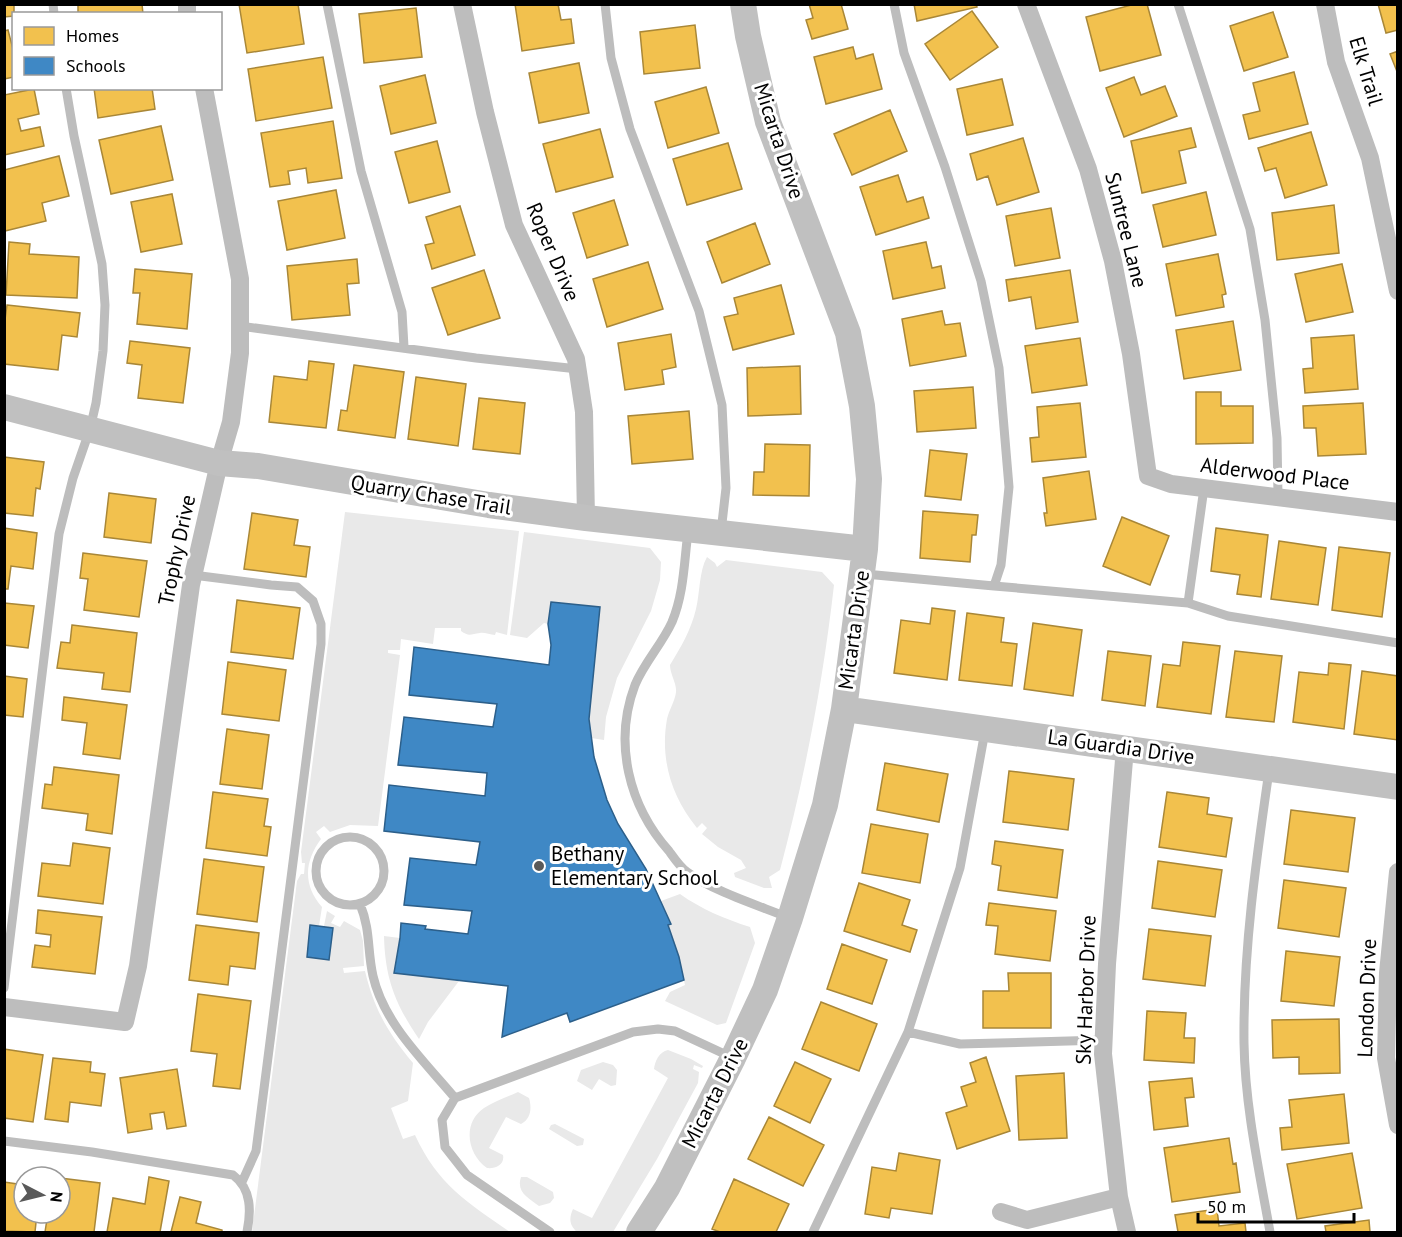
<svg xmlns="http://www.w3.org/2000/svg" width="1402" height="1237" font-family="'PT Sans',sans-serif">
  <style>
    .green { fill: #e9e9e9 }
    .homes { fill: #f2c14e; stroke: #a98737; stroke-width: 1.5 }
    .schools { fill: #3f88c5; stroke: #2c5f8a; stroke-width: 1.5 }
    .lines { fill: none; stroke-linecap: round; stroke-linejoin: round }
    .lane { stroke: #bdbdbd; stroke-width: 9 }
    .street { stroke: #bdbdbd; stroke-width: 18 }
    .secondary { stroke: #c0c0c0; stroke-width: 26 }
    .poi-dot { fill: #595959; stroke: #fff; stroke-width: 2 }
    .labels { text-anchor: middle; stroke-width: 6; stroke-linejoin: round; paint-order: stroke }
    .street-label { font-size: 21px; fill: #000; stroke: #fff }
    .poi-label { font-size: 21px; fill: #000; stroke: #fff; text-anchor: start }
  </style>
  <rect width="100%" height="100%" fill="#fff"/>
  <path class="green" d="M345 512 519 531 507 635 496 632 495 635C490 635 484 632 480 633 471 634 469 637 461 631V628H435L433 644 401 639 400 650H388V653L400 655 378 826 350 825 330 832 324 826 316 832 321 839C304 862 303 885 322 907L319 926H310L307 957 329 960 333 928 324 926 327 911 335 916 331 923 340 927 344 921 360 930 363 941 364 966 343 968 344 973 365 971C374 1009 388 1033 413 1063L408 1101 391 1108 403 1139 415 1135C438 1185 467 1202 510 1232H252L297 881 301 874H304L305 863H302L301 852Z
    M524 532 650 548 661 562 660 580 651 611 617 678 606 717 604 740 591 738 589 719 600 607 551 602 548 624 544 623 527 638 510 635Z
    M707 557 715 563 717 567 726 560 822 572 834 585C823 682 805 776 780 870L769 877 772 888H764L735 877 734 873 746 868 741 860 718 847 702 834 707 828 702 823 697 828C671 796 660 759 667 719 669 710 675 701 676 692 677 684 670 674 670 665 681 647 691 630 696 609 700 593 699 571 707 557Z
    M680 894C701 909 725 919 750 927L755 943 726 1023 717 1025 665 1001 670 992 685 985 679 957 668 925 671 923 661 901Z
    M384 936 400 938 394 973 459 981 428 1022 419 1039C395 1004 385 978 384 936Z
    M668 1050 691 1059 703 1066 702 1068 694 1065 693 1069 699 1072 698 1083 657 1159 613 1232H577C569 1225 569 1218 573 1209L592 1218 668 1078 654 1069C655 1061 659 1052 668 1050Z
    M603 1062 613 1065 617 1070 616 1085 611 1086 599 1079 592 1090 577 1081 581 1070Z
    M518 1092 529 1098C532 1108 531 1119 521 1124L506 1117 489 1148 503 1155C505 1165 495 1169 487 1168 467 1154 462 1123 484 1108 494 1101 507 1097 518 1092Z
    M555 1124 584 1139 583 1145 577 1146 549 1129 551 1125Z
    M521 1177H527L553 1192 554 1198 550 1203 539 1206C528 1198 516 1192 521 1177Z"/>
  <path class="homes" d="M4 4H14V16L4 17Z
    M78 4H142L143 14H78Z
    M239 4H298L304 44 247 53Z
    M515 4H558L561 20 571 19 574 43 522 51Z
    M809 4H841L848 29 812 39 806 20 813 18Z
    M914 4H976L977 7 917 21Z
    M1135 4H1147L1161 55 1100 71 1086 17Z
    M1378 4H1398V30L1386 33Z
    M416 8 422 57 364 63 359 14Z
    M972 11 998 47 950 80 925 44Z
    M1273 12 1288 57 1244 71 1230 26Z
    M695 25 700 68 644 74 640 32Z
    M8 30 14 53V77L4 79V31Z
    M853 47 856 59 873 54 882 89 826 104 814 57Z
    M1398 51V74L1390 54Z
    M323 57 332 108 256 121 248 69Z
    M579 63 589 113 539 123 529 73Z
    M1294 72 1308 124 1249 139 1243 115 1260 111 1253 83Z
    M425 75 436 123 391 134 380 86Z
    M1134 77 1141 95 1165 86 1177 116 1124 137 1106 88Z
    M1002 79 1013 125 967 135 957 89Z
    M706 87 719 133 668 148 655 102Z
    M94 88H152L155 109 98 118Z
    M34 89 39 114 18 119 21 131 40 127 44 146 4 155V95Z
    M890 110 907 151 852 175 834 134Z
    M333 121 342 178 308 183 306 168 288 171 290 184 270 187 261 133Z
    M161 126 173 180 111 194 99 140Z
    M1191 128 1196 147 1179 151 1186 183 1142 193 1131 141Z
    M600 129 613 177 556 192 543 144Z
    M1311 132 1327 185 1285 198 1276 168 1265 171 1258 148Z
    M1023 138 1039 192 997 205 988 176 977 180 970 154Z
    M437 141 450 192 409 203 395 152Z
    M728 143 742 189 687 205 673 159Z
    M59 156 69 196 42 203 46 221 5 231 4 170Z
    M898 175 907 202 923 197 929 218 876 235 860 187Z
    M336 190 345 238 287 250 278 201Z
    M1206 192 1216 235 1163 247 1153 205Z
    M172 194 182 244 141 252 131 202Z
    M614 200 628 245 587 258 573 213Z
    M1334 205 1339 253 1277 260 1272 213Z
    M460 206 475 255 432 269 425 245 434 243 426 217Z
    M1051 208 1060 258 1015 266 1006 216Z
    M755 223 770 264 722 283 707 242Z
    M9 242 30 244 29 254 79 257 77 298 6 295Z
    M926 242 932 268 941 266 945 288 893 299 883 251Z
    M1218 254 1226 294 1222 295 1224 307 1176 316 1166 264Z
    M357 259 359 283 347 284 350 315 292 320 287 266Z
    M648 262 663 309 607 327 593 279Z
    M1342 264 1353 312 1306 322 1295 274Z
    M135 269 192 274 187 329 137 324 140 293H133Z
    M484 270 500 318 448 335 432 288Z
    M1070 270 1078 322 1036 329 1031 297 1009 301 1006 280Z
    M781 285 794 334 733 350 724 317 738 314 734 298Z
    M7 305 80 313 77 337 62 335 58 370 4 364V327Z
    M942 311 945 325 960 323 966 356 910 366 902 319Z
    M1233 321 1241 370 1184 379 1176 330Z
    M671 334 676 367 662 370 664 384 625 390 618 343Z
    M1354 335 1358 389 1305 393 1303 369 1313 368 1311 338Z
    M1080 338 1087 385 1032 393 1025 346Z
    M130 341 190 348 183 403 138 398 142 365 127 363Z
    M309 361 334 364 326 428 269 422 274 376 307 380Z
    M354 365 404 372 395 438 338 430 341 410 347 411Z
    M800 366 801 414 748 416 747 368Z
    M416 377 466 384 458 446 408 439Z
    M973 387 976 428 917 432 914 391Z
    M1196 392H1221V406H1253V443L1196 444Z
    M479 398 525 403 520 454 473 449Z
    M1080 403 1086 457 1032 462 1030 438 1039 437 1037 407Z
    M1363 403 1366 454 1318 456 1316 428H1304L1303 406Z
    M689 411 693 459 632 464 628 416Z
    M765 444 810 445 809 496 753 495 754 472H764Z
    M930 450 967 454 961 500 925 496Z
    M4 457 44 462 40 489 36 488 33 516 4 513Z
    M1089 471 1096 519 1046 526 1044 513H1047L1043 478Z
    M109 493 156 499 151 543 104 537Z
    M923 511 978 515 976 535H972L970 562 920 558Z
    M252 513 298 520 294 545 310 547 306 577 244 569Z
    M1122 517 1169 536 1150 585 1103 566Z
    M4 528 37 533 33 569 11 566 8 589H4Z
    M1216 528 1268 535 1261 597 1237 594 1240 575 1211 571Z
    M1279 541 1326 548 1318 605 1271 599Z
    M1339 547 1390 553 1382 617 1332 610Z
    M83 553 147 561 139 617 84 610 88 579 80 578Z
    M237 600 300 608 293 659 231 652Z
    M4 603 34 606 28 648 4 645Z
    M932 608 955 611 947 680 894 673 901 620 930 624Z
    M967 613 1004 618 1001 642 1017 644 1012 686 959 680Z
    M1033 623 1082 630 1073 696 1024 689Z
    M72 625 137 633 130 692 102 689 104 673 57 668 61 642 70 643Z
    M1183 642 1220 646 1211 714 1157 707 1163 664 1180 666Z
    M1108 651 1151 656 1145 706 1102 700Z
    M1235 651 1282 656 1274 722 1226 717Z
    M228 662 286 670 279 721 222 714Z
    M1329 663 1351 665 1344 729 1293 722 1299 672 1328 675Z
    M1362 671 1398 676V740L1354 734Z
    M4 676 27 679 23 717 4 715Z
    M64 697 127 705 120 759 83 754 87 723 62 720Z
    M227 729 269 735 262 789 220 784Z
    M885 763 948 774 939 822 877 810Z
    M54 767 119 775 112 834 86 830 88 814 42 808 45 784 52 785Z
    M1009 771 1074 779 1068 830 1003 822Z
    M213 792 268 799 264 826 271 827 267 856 206 848Z
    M1167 792 1209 798 1207 814 1232 818 1226 857 1159 847Z
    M1291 810 1355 818 1348 872 1284 864Z
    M871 824 928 834 920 883 862 873Z
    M995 841 1063 850 1057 898 998 890 1001 866 992 864Z
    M73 843 110 848 103 904 38 896 42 863 70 866Z
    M204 859 264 867 257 922 197 914Z
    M1158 861 1222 870 1215 917 1152 908Z
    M1284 880 1346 888 1339 937 1278 928Z
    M859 883 910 900 902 925 917 930 910 952 844 931Z
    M989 903 1056 911 1050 961 995 954 998 926 986 925Z
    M38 910 102 917 95 974 32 967 35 945 50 947 51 935 36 933Z
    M196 925 259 933 255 969 230 966 228 985 189 980Z
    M1149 929 1211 936 1205 986 1143 979Z
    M842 944 887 960 872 1004 827 989Z
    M1286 951 1340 957 1334 1006 1281 1001Z
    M1008 973H1051V1028H983V991H1009Z
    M198 994 251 1001 240 1089 213 1086 217 1054 191 1051Z
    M821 1002 877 1024 859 1071 802 1049Z
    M1147 1011 1186 1013 1184 1038H1195L1194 1063 1144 1060Z
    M1339 1019 1340 1073 1299 1074V1057L1273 1058 1272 1020Z
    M4 1049 43 1055 33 1122 4 1118Z
    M986 1057 1010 1131 957 1149 946 1113 967 1106 961 1087 976 1082 970 1063Z
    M53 1058 91 1062 90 1072 105 1074 101 1106 70 1102 68 1122 45 1119Z
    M795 1062 831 1079 810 1123 774 1106Z
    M177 1069 186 1126 167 1129 164 1112 150 1114 152 1129 128 1133 120 1078Z
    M1064 1073 1067 1138 1019 1140 1016 1076Z
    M1192 1078 1194 1097 1185 1098 1188 1126 1154 1130 1149 1082Z
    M1344 1094 1349 1143 1282 1150 1280 1128 1292 1127 1289 1100Z
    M769 1117 824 1145 803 1186 748 1159Z
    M1229 1138 1233 1164 1236 1163 1240 1192 1172 1202 1164 1148Z
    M899 1153 940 1160 932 1214 891 1208 889 1218 865 1214 872 1167 896 1171Z
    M1352 1153 1362 1208 1297 1219 1287 1164Z
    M149 1177 169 1181 160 1232H107L113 1198 145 1204Z
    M60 1178 100 1183 94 1232H45L48 1213H60Z
    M734 1179 789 1204 776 1232H720L712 1229Z
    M4 1182 24 1185V1213H37L35 1232 4 1231Z
    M180 1197 201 1202 196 1223 222 1230V1232H171Z
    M1217 1209 1219 1226 1245 1223 1246 1232H1178L1175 1215Z
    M1369 1220 1370 1232H1326L1325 1226Z"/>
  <path class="schools" d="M551 602 600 607 589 719 594 757 607 800 618 824 646 869 671 924 668 925 679 957 684 980 570 1022 567 1013 502 1037 508 986 394 973 400 938 401 923 426 926 425 929 468 934 472 911 404 905 410 858 476 865 480 842 384 831 389 785 485 796 487 773 398 765 404 717 493 727 497 704 409 695 414 647 549 665 551 645 548 624Z
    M310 925 333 928 329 960 307 957Z"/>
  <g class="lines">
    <path class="lane" d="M53 4 54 14
      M327 4 361 171 402 312 404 347
      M605 4 611 58 630 129 699 311 722 405 726 488 721 532
      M1178 4 1250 229 1265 320 1277 438 1278 497
      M240 326 476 358 578 369
      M688 532C684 563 684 593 672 622 662 644 644 663 635 685 613 743 629 806 669 851 674 858 680 867 687 872 713 891 757 905 787 917
      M865 574 994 586 1001 565 1009 487 999 368 981 281 945 167 904 53 894 4
      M193 575 271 585 297 587 313 601 321 624V644L256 1151 242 1182
      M994 586 1188 603 1204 488
      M1188 603 1228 616 1398 643
      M985 731 960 868 908 1032 960 1044 1103 1040
      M1269 771C1256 861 1243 951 1244 1043 1245 1106 1259 1170 1270 1232
      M316 871a34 34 0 1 1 68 0a34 34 0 1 1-68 0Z
      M360 904C371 931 367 950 373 976 384 1024 425 1062 455 1098
      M4 988 59 534 73 478 90 429 96 403 103 351 105 305 102 264 74 136 66 88
      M4 1141 92 1152 233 1175C252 1189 251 1212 247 1232
      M550 1232 467 1175 445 1147 442 1120 455 1098 633 1032 658 1029 675 1031 731 1057
      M813 1232 908 1032"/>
    <path class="street" d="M187 4V14
      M462 4 485 112 514 225 576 359 584 412 586 518
      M1026 4 1088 169 1113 261 1131 354 1148 476 1171 484 1398 512
      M1325 4 1336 62 1370 158 1398 291
      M1125 748 1107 964 1103 1054 1119 1197 1127 1232
      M1398 872 1388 973 1386 1058 1398 1125
      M4 1007 125 1022 138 966 191 585 219 463 231 422 240 353V279L204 88
      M1001 1212 1027 1220 1119 1197"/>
    <path class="secondary" d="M4 407 219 463 258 466 489 505 586 518 865 549
      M844 709 1398 787
      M639 1232 667 1188 733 1058 765 990 790 918 825 805 844 709 865 549 869 479 862 406 848 333 768 122 748 36 743 4"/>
  </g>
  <circle class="poi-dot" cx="539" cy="866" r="6"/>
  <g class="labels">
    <g class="street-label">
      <text transform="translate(1366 71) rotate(73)" y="7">Elk Trail</text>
      <text transform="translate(779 141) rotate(72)" y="7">Micarta Drive</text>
      <text transform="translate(1126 230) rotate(76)" y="7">Suntree Lane</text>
      <text transform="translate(553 252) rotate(67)" y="7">Roper Drive</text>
      <text transform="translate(1275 474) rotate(7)" y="7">Alderwood Place</text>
      <text transform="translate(431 495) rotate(9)" y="7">Quarry Chase Trail</text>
      <text transform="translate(177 550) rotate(-78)" y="7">Trophy Drive</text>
      <text transform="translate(854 630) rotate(-82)" y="7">Micarta Drive</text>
      <text transform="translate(1121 747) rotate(8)" y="7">La Guardia Drive</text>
      <text transform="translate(1086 990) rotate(-88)" y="7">Sky Harbor Drive</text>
      <text transform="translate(1367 998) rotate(-88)" y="7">London Drive</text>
      <text transform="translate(715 1093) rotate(-63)" y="7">Micarta Drive</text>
    </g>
    <g class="poi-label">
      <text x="551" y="861">Bethany<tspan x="551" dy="24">Elementary School</tspan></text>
    </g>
  </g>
  <rect width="1402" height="1237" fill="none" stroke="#000000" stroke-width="12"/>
  <rect x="12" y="12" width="210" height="78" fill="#ffffff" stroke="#999999" stroke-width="1.5"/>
  <rect x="24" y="27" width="30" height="18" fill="#f2c14e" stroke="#999999" stroke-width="1.5"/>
  <text x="66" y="42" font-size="18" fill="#000000">Homes</text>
  <rect x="24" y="57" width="30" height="18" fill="#3f88c5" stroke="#999999" stroke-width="1.5"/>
  <text x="66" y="72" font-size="18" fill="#000000">Schools</text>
  <g transform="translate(42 1195) rotate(97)"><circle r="28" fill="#ffffff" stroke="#999999" stroke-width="1.5"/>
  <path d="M0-4.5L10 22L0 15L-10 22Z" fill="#595959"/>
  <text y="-9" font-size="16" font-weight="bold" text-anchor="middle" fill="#000000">N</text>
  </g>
  <path d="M1198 1213v9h156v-9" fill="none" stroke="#000000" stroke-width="3"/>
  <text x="1207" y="1213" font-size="18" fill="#000000" stroke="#ffffff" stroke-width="4.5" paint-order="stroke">50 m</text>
</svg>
